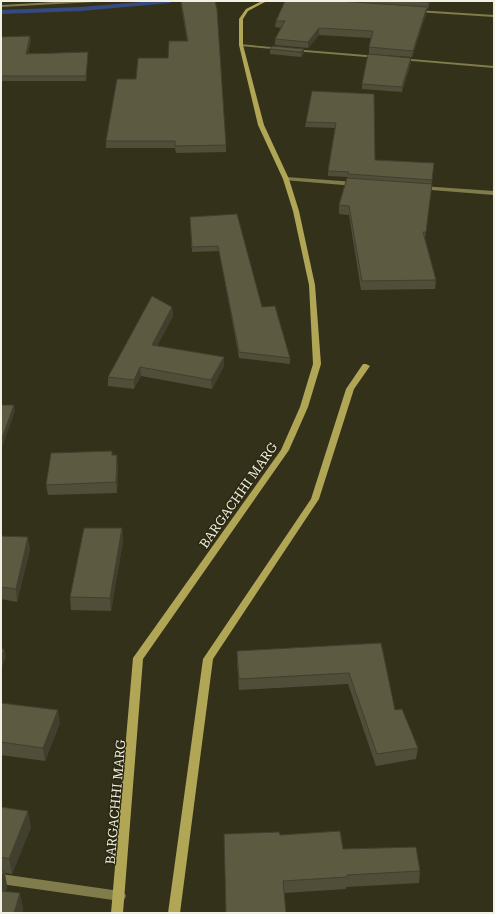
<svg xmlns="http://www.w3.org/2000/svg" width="495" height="914" font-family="'Roboto Serif',serif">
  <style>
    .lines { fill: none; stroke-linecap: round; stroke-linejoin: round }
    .stream { fill: #354a80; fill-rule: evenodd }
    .street { fill: #817c4b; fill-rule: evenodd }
    .secondary { fill: #b0a655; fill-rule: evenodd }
    .wall { fill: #504d39 }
    .shaded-wall { fill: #413f2e }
    .building { fill: #5d5a42; stroke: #413f2e }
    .labels { text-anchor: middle; stroke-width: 3; stroke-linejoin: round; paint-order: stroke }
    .street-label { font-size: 13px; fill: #f1f0e2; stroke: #2a2711 }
  </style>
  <rect width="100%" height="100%" fill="#34311b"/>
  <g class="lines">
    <path class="stream" d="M153 1H173L170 3 81 11 1 14V10L81 7Z"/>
    <path class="street" d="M72 1H97L95 2 1 7V5Z
      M416 10 494 15V17L417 12Z
      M239 44 282 48 284 49 282 50 241 46 239 45Z
      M292 49 378 56 380 57 378 58 294 51 292 50Z
      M399 58 494 66V68L401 60 399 59Z
      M286 177 355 182 358 184 355 186 284 180V178Z
      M421 186 494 191V195L419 189V187Z
      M1 874 120 891 124 892 126 896 124 900 120 901 1 884Z"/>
    <path class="secondary" d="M262 1H267L248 11 243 19V45L264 125 289 179 299 211 315 285 321 364 308 407 289 450 143 659 123 913H111L133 658 281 450 300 407 313 364 309 285 293 211 283 179 258 125 239 45V19L246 9Z
      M363 364H366L370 366 354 389 319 499 213 659 180 913H168L203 659 311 499 346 389Z"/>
  </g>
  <path class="wall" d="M180 1 226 145V152L176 153 175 148H106V141L136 79 168 58 187 41 181 5Z
    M285 1H430L428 9H427L426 14 412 57 369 54V47L371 38 319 35 308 48 275 45V39L282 28 275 27 276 21Z
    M1 37 31 40 28 53 88 56 86 81H1Z
    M270 49 304 53 301 57 270 54Z
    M411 58V62L402 92 362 89V84Z
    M312 91 375 160 434 163 425 240 436 280 435 289 361 290 349 215 339 214V205L348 177 328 176V171L335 128 305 127 306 122Z
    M237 214 262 307 290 358V364L239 358 219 251 192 252 190 222Z
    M172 307 173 316 157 346 224 357V366L212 389 141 376 134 389 108 386V377Z
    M113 455 118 465 117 493 48 495 46 485Z
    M122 528 123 541 111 611 71 610 70 597Z
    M1 536 30 549 17 602 1 599Z
    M381 643 395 710 418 748 416 759 376 766 348 684 239 690 237 662V651Z
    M1 703 60 723 45 761 1 755Z
    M1 807 31 827 12 874 5 873 7 886 6 891 23 908 22 913H1Z
    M280 835 343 849 420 871 419 883 346 887V889L284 893Z"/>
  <path class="shaded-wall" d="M429 1H430L428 9V2Z
    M427 7 426 14 412 57 413 51Z
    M319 28V35L308 48V42Z
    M30 36 31 40 27 58 26 54Z
    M304 49V53L301 57V52Z
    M411 58V62L402 92V87Z
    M172 307 173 316 153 354 152 345Z
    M224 357V366L212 389 211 380Z
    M140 367 141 376 134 389V380Z
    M14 405 15 411 1 450V441Z
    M117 455 118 465 117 493 116 482Z
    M122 528 123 541 111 611 110 598Z
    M28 537 30 549 17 602 16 589Z
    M4 649 6 656 1 670V660Z
    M58 710 60 723 45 761 43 748Z
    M28 811 31 827 12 874 9 859Z
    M4 871 7 886 1 903V879Z
    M20 893 23 908 22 913H14Z"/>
  <path class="building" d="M181 1H215L217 9 226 145 175 146V141H106L117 79H136L138 58H168L169 41H188Z
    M285 1H338L427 7 413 51 369 47 373 31 319 28 308 42 275 39 285 21H276Z
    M407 1H429L428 2Z
    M30 36 26 54 88 52 86 76H1V37Z
    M272 46 304 49 301 52 270 49Z
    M368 54 411 58 402 87 362 84Z
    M312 91 374 94 375 160 434 163 432 180 348 174 349 172 328 171 336 123 306 122Z
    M347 178 432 184 426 232H423L436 280 362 281 349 206 339 205Z
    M237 214 262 307 275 306 290 358 239 352 218 246 192 247 190 217Z
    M152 296 172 307 152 345 224 357 211 380 140 367 134 380 108 377Z
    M1 405H14L1 441Z
    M112 451V455H117L116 482 46 485 51 453Z
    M84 528H122L110 598 70 597Z
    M1 536 28 537 16 589 1 587Z
    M381 643 395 710 402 709 418 748 377 754 349 673 239 679 237 651Z
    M1 649H4L1 660Z
    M1 703 58 710 43 748 1 742Z
    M1 807 28 811 9 859 1 857Z
    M340 831 343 849 416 847 420 871 347 875V877L283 881 286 913H226L224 834 279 832 280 835Z
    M1 870 4 871 1 879Z
    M1 891 20 893 14 913H1Z"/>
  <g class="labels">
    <g class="street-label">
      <text transform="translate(238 495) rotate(-55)" y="5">BARGACHHI MARG</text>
      <text transform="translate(115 802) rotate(-85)" y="5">BARGACHHI MARG</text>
    </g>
  </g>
  <rect width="495" height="914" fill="none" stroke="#f1f0e2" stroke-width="4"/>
</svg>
